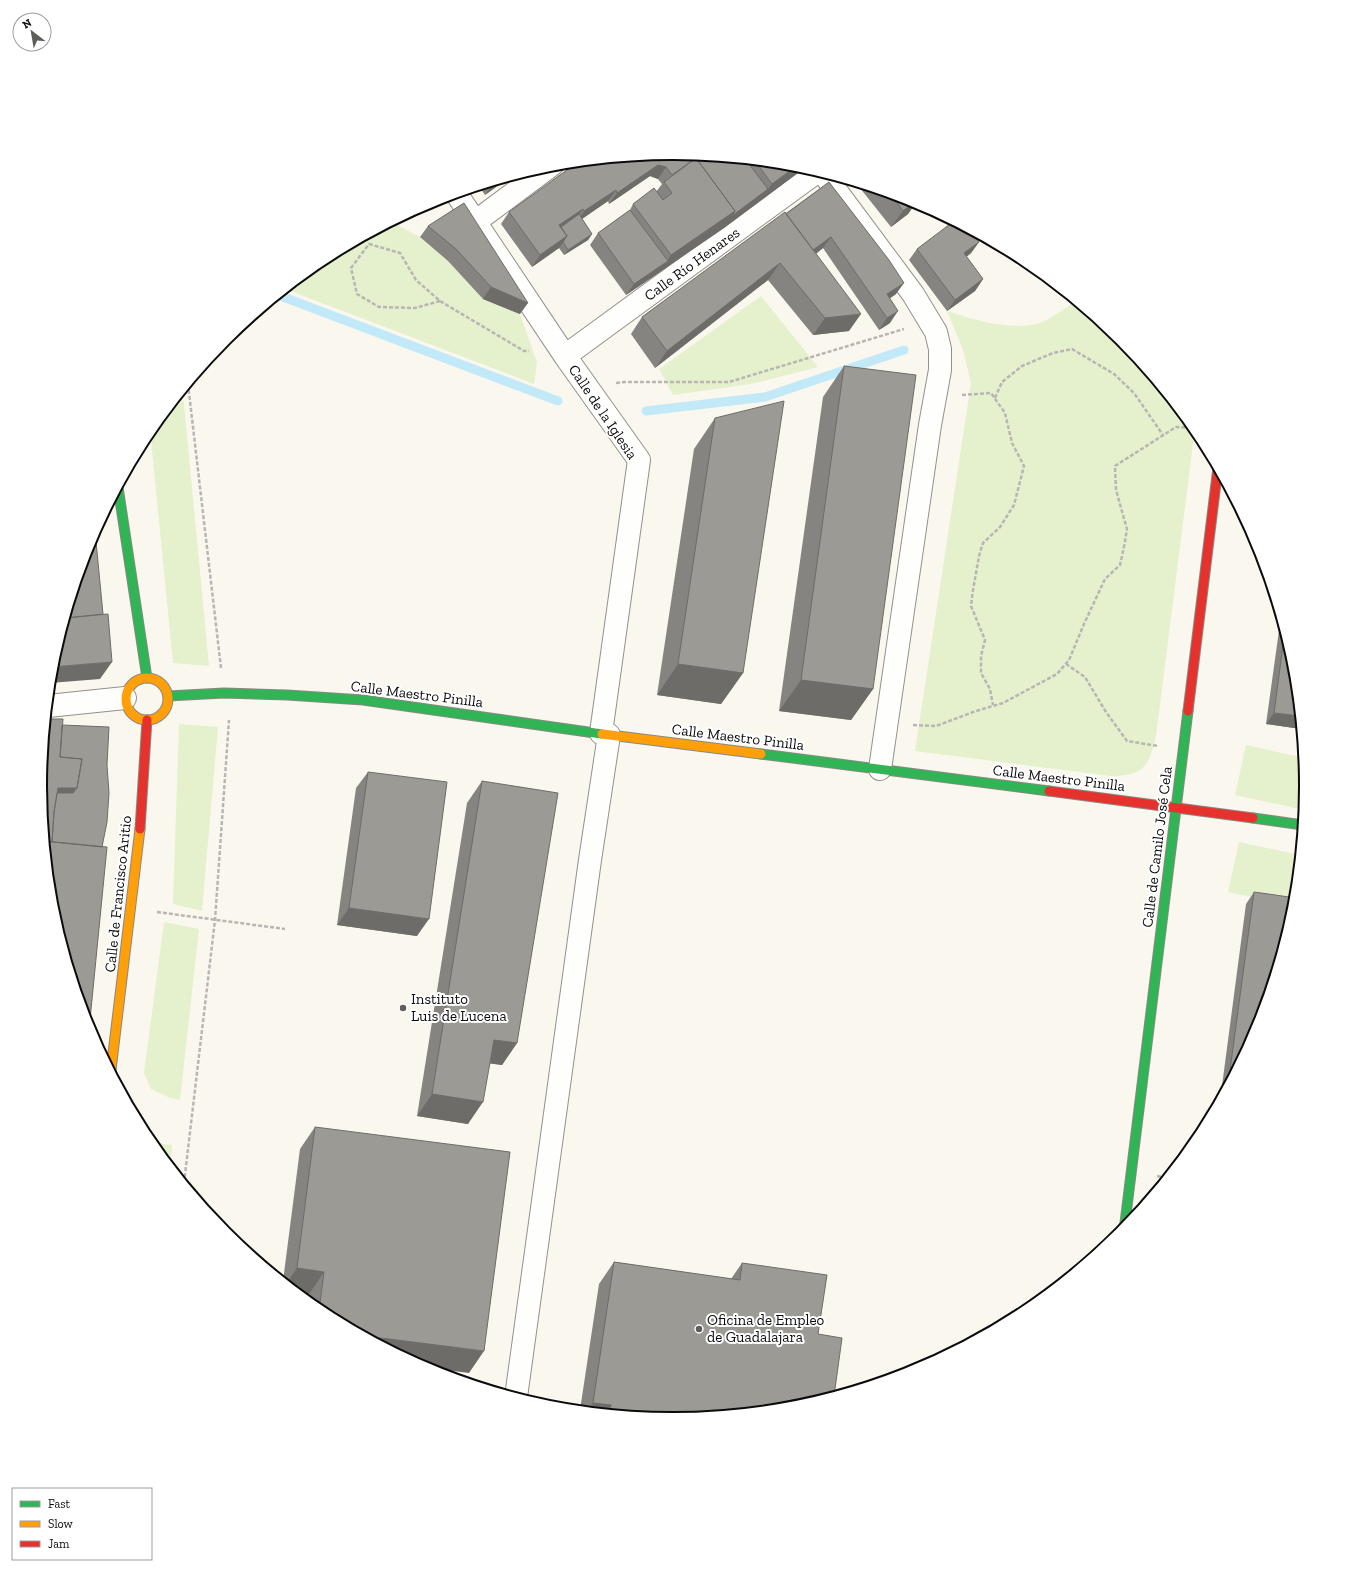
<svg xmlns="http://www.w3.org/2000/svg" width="1347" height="1572" font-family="'Zilla Slab',serif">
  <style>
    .green { fill: #e5f1cc }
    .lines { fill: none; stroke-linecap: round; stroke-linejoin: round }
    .stream { stroke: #c1e9f7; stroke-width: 9 }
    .street-casing { stroke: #93918d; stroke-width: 24 }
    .fast-casing { stroke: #898884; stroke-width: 11 }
    .slow-casing { stroke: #898884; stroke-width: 11 }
    .jam-casing { stroke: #898884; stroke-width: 11 }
    .path { stroke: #b7b6b5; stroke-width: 2.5; stroke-dasharray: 4 2; stroke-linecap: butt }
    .street { stroke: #fefefc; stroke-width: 22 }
    .fast { stroke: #30b455; stroke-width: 9 }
    .slow { stroke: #ff9f0a; stroke-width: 9 }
    .jam { stroke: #e5322d; stroke-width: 9 }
    .wall { fill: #868480 }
    .shaded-wall { fill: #6d6c68 }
    .building { fill: #9c9a95; stroke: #6d6c68 }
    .poi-dot { fill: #5f5e5a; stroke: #fff; stroke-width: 1.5 }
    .labels { text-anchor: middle; stroke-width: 4; stroke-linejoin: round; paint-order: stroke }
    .street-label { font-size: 15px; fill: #0b0b0b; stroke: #fff }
    .poi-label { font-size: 15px; fill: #0b0b0b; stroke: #fff; text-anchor: start }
    .rim { fill: none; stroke: #0b0b0b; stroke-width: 2 }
  </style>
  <rect width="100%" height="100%" fill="#faf7ee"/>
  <path class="green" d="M392 222 420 237 448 261 483 299 520 314 537 362 534 384 285 289 322 259Z
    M761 296 818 367 751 384 673 395 659 369Z
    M1076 301 1122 338 1195 428 1156 736C1149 766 1144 776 1111 776L915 751 971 383 963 350 947 311C975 320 1006 330 1036 324 1045 323 1067 307 1076 301Z
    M181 392 184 404 209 666 173 663 150 430Z
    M179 724 218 727 202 911 173 904Z
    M1246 745 1304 758 1307 786 1305 810 1235 795Z
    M1239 842 1300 855 1295 906 1228 892Z
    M164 922 199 929 180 1100 170 1098 151 1089 144 1073Z
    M155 1143 172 1145 170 1166 152 1144Z"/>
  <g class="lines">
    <path class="stream" d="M278 295 558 401
      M646 411 765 397 904 350"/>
    <g class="street-casing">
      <path id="street" d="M823 173 913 294 936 332 940 349V370L930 425 880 769
        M456 193 565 356 639 460 601 733
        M475 222 553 164
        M565 356 818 171
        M48 706 125 698
        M516 1397 590 860 609 735"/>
    </g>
    <g class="fast-casing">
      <path id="fast" d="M118 487 147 678
        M168 696 224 693 287 695 363 700 602 734
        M761 754 1049 791
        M1253 818 1303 825
        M1124 1231 1188 711"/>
    </g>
    <g class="slow-casing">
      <path id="slow" d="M126 699a21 21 0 1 1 42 0a21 21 0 1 1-42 0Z
        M602 734 761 754
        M111 1070 140 829"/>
    </g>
    <g class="jam-casing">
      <path id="jam" d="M1188 711 1218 467
        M1049 791 1253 818
        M140 829 147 720"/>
    </g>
    <path class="path" d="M440 301 415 308 379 307 357 294 351 268 369 244 400 253 416 280 440 301 524 351H529
      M616 383 625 382H729L904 329
      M188 384 221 668
      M962 395 991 393 1005 413 1012 443 1024 466 1014 505 1000 527 983 543 979 556 973 590 971 606 985 640 981 656V673L990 689 993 705
      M995 398 1002 382 1022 366 1053 353 1072 349 1114 374 1134 393 1163 435
      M1066 664 1085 677 1106 712 1127 741 1158 746
      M913 725 936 726 976 711 1003 703 1057 674 1069 660 1084 624 1105 579 1120 565 1124 547 1127 529 1116 490 1115 466 1176 427 1195 428
      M157 912 285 929
      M1157 1176 1168 1178
      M184 1183 215 920 229 720"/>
    <use href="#street" class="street"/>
    <use href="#fast" class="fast"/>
    <use href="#slow" class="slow"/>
    <use href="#jam" class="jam"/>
  </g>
  <path class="wall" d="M674 152 797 165 806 167 724 228 626 295 590 245 598 233 630 210 633 204 656 192 662 184 658 179 650 176 609 204 608 201 582 219 592 234 588 240 564 255 559 248 532 267 501 224 509 212Z
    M511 176 485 195 479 186Z
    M829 182 896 294 890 298V323L879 330 823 248 816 254 849 331 813 335 768 280 655 368 631 334 642 317Z
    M856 183 916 201H917L908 214 891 227Z
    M464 203 520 314 483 299 448 261 420 237 428 226Z
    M979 242 971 253 966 257 983 279 975 291 947 311 909 260 917 249Z
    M844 366 873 689 851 720 779 711 823 397Z
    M715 418 743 673 721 704 657 695 694 449Z
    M1281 616 1295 663 1301 729 1266 724Z
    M368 772 417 936 337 925 356 788Z
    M482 781 517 1043 502 1065 490 1063 468 1124 417 1116 467 803Z
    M1254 892 1259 1029 1220 1101 1246 904Z
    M315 1127 469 1373 321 1313 308 1302 309 1294 296 1292 283 1281 300 1149Z
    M614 1262 731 1279 742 1263 818 1334 673 1420 580 1410 599 1284Z"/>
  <path class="shaded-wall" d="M658 165 666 167 658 179 650 176 609 204 617 193Z
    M798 165 806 167 724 228 660 272 671 255 735 211 768 189 772 184Z
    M511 176 485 195 493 183 496 181Z
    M616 190 608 201 576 223 584 211Z
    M916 201H917L908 214 891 227 903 211Z
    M583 209 575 220 557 233 559 225Z
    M592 234 588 240 564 255 568 250Z
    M567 236 559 248 532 267 540 255Z
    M831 237 823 248 800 265 808 254Z
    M979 242 971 253 956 265 964 253Z
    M668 261 660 272 626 295 634 284Z
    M780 263 768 280 655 368 667 351Z
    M983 279 975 291 947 311 955 300Z
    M904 283 896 294 879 306 887 294Z
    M491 287 528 303 520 314 483 299Z
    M898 311 890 323 879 330 887 318Z
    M861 314 849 331 813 335 825 318Z
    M112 662 100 679 50 683 52 667Z
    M678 664 743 673 721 704 657 695Z
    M801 680 873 689 851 720 779 711Z
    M1274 713 1300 716 1301 729 1266 724Z
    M58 788H77L65 804 52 805Z
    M349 908 429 919 417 936 337 925Z
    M494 1040 517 1043 502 1065 478 1062Z
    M432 1094 483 1102 468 1124 417 1116Z
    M297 1268 324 1272 309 1294 296 1292 286 1284Z
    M365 1336 484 1351 469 1373 423 1367Z
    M593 1403 611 1405 606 1413 587 1411Z"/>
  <path class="building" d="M674 152 746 160 768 189 732 216 735 211 696 158 672 175 666 167 658 165 617 193 616 190 584 211 583 209 559 225 567 236 540 255 509 212 578 162Z
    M696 158 735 211 671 255 633 204 654 188 663 200 672 193 664 182Z
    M755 161 797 165H798L772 184Z
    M829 182 889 260 904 283 887 294 898 311 887 318 831 237 813 250 786 214Z
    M889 192 916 201 903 211Z
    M464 203 528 303 491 287 456 249 428 226Z
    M630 210 668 261 634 284 598 233Z
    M785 212 861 314 825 318 780 263 667 351 642 317Z
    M579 214 592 234 568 250 563 242 567 236 561 227Z
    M954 221 970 230 979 242 964 253 983 279 955 300 917 249Z
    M844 366 916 375 873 689 801 680Z
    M784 401 743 673 678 664 715 418Z
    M95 531 103 614 66 618 88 543Z
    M108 614 112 662 52 667V662L66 618Z
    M1285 630 1295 663 1300 716 1274 713Z
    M47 719H63L60 757 82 759 77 788H58L54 812 52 842 45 841 40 786Z
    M62 725 109 727 107 765 109 793 107 822 102 847 52 842 54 812 57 793H73L77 788 82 759 60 757Z
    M368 772 447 782 429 919 349 908Z
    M482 781 558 793 517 1043 494 1040 483 1102 432 1094Z
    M45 841 107 847 89 1030 52 909Z
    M1254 892 1296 898 1295 910 1259 1029 1228 1085Z
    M315 1127 510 1152 484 1351 365 1336 319 1311 324 1272 297 1268Z
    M614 1262 740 1280 742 1263 827 1275 818 1334 842 1338 834 1396 797 1407 673 1420 610 1413 611 1405 593 1403Z"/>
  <g class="poi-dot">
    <circle cx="403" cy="1008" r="4"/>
    <circle cx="699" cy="1329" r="4"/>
  </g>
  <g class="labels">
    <g class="street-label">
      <text transform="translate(692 264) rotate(-36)" y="5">Calle Río Henares</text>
      <text transform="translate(603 412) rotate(56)" y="5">Calle de la Iglesia</text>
      <text transform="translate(417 694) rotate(7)" y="5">Calle Maestro Pinilla</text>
      <text transform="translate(738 737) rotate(7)" y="5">Calle Maestro Pinilla</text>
      <text transform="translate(1059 778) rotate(7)" y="5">Calle Maestro Pinilla</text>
      <text transform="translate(1157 847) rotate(-83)" y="5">Calle de Camilo José Cela</text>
      <text transform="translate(118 894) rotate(-84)" y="5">Calle de Francisco Aritio</text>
    </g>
    <g class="poi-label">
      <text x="411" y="1004">Instituto<tspan x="411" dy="17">Luis de Lucena</tspan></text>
      <text x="707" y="1325">Oficina de Empleo<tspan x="707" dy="17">de Guadalajara</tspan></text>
    </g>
  </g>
  <path d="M0 0H1347V1572H0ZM47 786a626 626 0 1 1 1252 0a626 626 0 1 1-1252 0Z" fill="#fff" fill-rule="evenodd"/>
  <path class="rim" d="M47 786a626 626 0 1 1 1252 0a626 626 0 1 1-1252 0Z"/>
  <rect x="12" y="1488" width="140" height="72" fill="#ffffff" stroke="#9d9d9d"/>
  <rect x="20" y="1501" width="20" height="6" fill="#30b455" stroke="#9d9d9d"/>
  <text x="48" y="1508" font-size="12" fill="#0b0b0b">Fast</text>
  <rect x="20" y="1521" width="20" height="6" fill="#ff9f0a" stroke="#9d9d9d"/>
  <text x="48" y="1528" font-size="12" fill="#0b0b0b">Slow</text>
  <rect x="20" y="1541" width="20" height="6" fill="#e5322d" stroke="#9d9d9d"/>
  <text x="48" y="1548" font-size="12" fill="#0b0b0b">Jam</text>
  <g transform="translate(32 32) rotate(329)"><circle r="19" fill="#ffffff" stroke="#9d9d9d"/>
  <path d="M0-3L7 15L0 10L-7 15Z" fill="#5f5e5a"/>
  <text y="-6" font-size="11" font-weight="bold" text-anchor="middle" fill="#0b0b0b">N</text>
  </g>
</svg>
